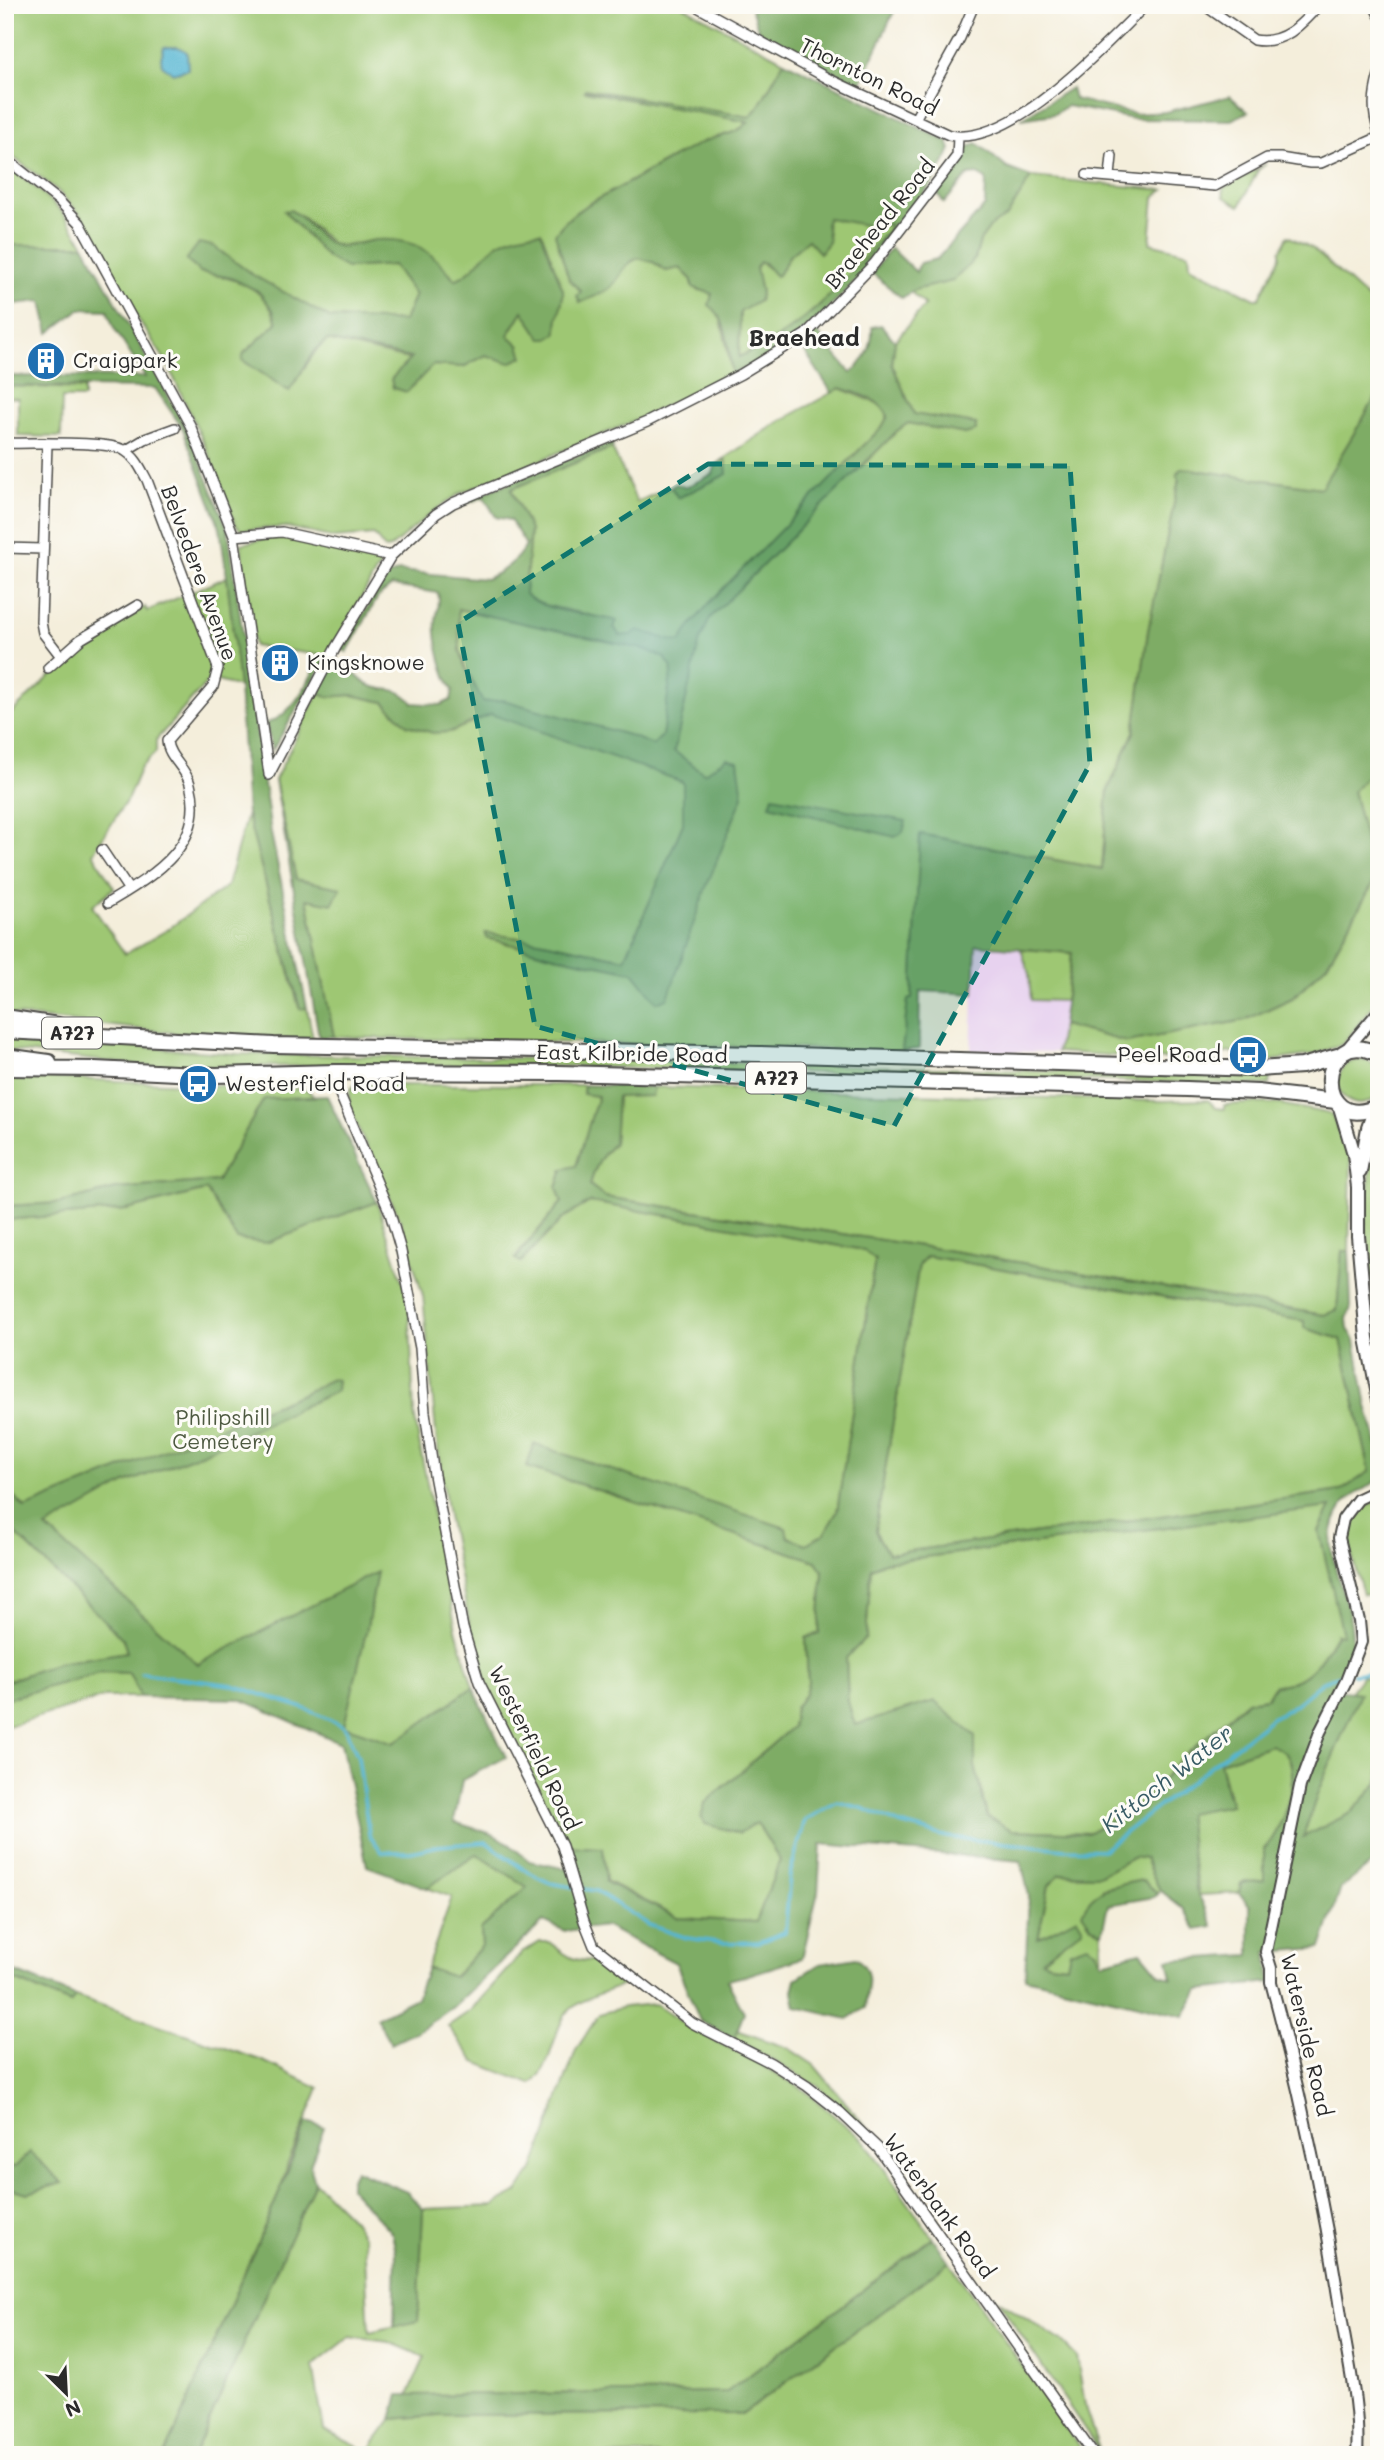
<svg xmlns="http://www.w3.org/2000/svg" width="1384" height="2460" font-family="Mali,sans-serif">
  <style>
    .built { fill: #e7d2ef }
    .green { fill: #9ec773; stroke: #64794f; stroke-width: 2; fill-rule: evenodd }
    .forest { fill: #7eac65; stroke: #546c48; stroke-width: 2; fill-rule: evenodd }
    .water { fill: #54b6d3; stroke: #40707f; stroke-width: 2 }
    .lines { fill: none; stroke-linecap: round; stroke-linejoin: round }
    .stream { stroke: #54b6d3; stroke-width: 3.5 }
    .minor-casing { stroke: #494845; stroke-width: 12 }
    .tertiary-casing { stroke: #494845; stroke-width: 14 }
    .secondary-casing { stroke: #494845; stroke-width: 16 }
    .primary-casing { stroke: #494845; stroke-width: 18 }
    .minor { stroke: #fff; stroke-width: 9 }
    .tertiary { stroke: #fff; stroke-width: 10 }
    .secondary { stroke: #fff; stroke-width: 12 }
    .primary { stroke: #fff; stroke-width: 14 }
    .marked { fill: #0f766e; fill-opacity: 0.2; stroke: #0f766e; stroke-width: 5; stroke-dasharray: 14 9; stroke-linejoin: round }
    .labels { text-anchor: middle; stroke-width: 6; stroke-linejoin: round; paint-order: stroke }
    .shield { fill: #fdfcf7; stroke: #6a6a68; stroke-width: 2 }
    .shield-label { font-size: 19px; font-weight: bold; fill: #2b2b2b }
    .street-label { font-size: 21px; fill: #2b2b2b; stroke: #fdfcf7 }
    .poi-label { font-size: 21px; fill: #2b2b2b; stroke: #fdfcf7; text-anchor: start }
    .park-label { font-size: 21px; fill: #4e5a41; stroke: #fdfcf7 }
    .neighbourhood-label { font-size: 23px; font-weight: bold; fill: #2b2b2b; stroke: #fdfcf7 }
    .water-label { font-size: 23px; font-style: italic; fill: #395c66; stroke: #fdfcf7 }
  </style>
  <rect width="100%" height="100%" fill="#fdfcf7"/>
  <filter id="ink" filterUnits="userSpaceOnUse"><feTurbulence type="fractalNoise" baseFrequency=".0143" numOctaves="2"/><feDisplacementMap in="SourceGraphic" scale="14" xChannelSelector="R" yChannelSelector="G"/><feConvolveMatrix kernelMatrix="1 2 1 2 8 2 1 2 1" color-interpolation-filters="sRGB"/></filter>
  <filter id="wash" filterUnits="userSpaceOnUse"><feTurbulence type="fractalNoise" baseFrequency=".00686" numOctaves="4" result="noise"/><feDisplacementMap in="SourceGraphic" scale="28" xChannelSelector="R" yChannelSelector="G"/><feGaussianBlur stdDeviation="1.57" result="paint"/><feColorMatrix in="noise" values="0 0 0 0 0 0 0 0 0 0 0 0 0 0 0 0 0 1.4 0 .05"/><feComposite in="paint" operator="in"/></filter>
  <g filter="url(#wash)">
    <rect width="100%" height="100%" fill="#f4eedb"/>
    <path class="built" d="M975 945 1021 949 1029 974 1031 999 1065 1001 1057 1052 971 1051Z"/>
    <path class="green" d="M5 5H681L784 61 759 106 750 117 585 89 749 122C737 135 721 134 705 141 674 156 645 173 615 190 591 203 571 210 556 234L569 279 581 291 619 277 625 264 638 258 653 262 666 271 680 268 692 280 698 290C702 290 706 290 709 292 720 298 729 359 732 374L632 422 461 493 435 510 390 548 385 549 374 535 334 538 287 527 241 530 236 525 209 454 167 363 129 305 97 239 81 215 57 190 5 151ZM299 214 330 242 340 246 378 240 449 272 455 280 469 274 498 243 541 232 563 290C564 305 555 317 557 333L541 338 523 311 508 336 519 345 486 355 463 367 433 365 327 340 316 350 289 391 244 353 277 323C265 284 235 279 200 272L213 246 253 275 330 318 404 321 415 295 393 265 346 268Z
      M5 163 41 192 63 213 84 245H5Z
      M1266 164 1258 170 1240 206 1224 197 1223 188Z
      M1031 177 1164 190 1154 197 1150 243 1189 253 1190 266 1255 299H1259L1280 257V251L1288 236 1312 248 1379 309V392L1321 488 1183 468 1177 473 1179 479 1148 632 1134 732 1108 790 1102 869 920 834 912 998 908 1000 902 1051 334 1037 307 898 296 880 275 780 318 693 327 697 352 695 384 702 407 725 450 732 491 714 684 782 683 824 625 959 539 941 487 938 555 956 633 972 657 1002 743 796 727 758 704 773 674 752 699 643 710 618 897 431 908 423 965 434 976 424 914 415 892 364 895 341 925 305 911 292 975 259 980 241 991 226 1007 216Z
      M828 218 890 223 888 230C854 270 820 312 773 340 763 347 750 351 739 357L740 312 761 293 756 268 760 262 778 275 790 255 808 239 820 253 829 242 826 223Z
      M5 386 84 389V398H62L61 437 18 436V398L5 397Z
      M840 388 882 405 888 416 882 427 713 599 691 625 680 642 667 641 653 634 620 636 614 627 616 621 536 603 525 594 530 531 511 489 612 448 637 502 671 487 678 498 727 474 725 458 779 422Z
      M277 536 311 541 373 559 381 563 328 656 254 646 241 544Z
      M227 577 239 687 210 679 156 740V752L141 767 128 798 93 853 114 888 92 906 125 954 167 930 227 886 247 814 299 1008H307L313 1039 220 1038 5 1014V719L80 648 145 607 147 611Z
      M457 609 647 650 665 658 672 668 662 736 653 745 628 735 503 700 483 702 465 667 460 650Z
      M1379 764C1379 782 1376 797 1379 814V998L1343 1044 1316 1054 1270 1061 1230 1052 1197 1061 1057 1052 1062 1025 1127 1042 1245 1020 1293 998 1327 964 1375 880 1353 790Z
      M1021 949 1072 953 1065 1001 1031 1000 1029 974Z
      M5 1037 239 1054 632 1060 1270 1077 1269 1085 529 1065 156 1067 5 1050Z
      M1338 1082a22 22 0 1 1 44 0a22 22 0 1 1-44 0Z
      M5 1076 303 1089 309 1091 314 1097 264 1099 217 1181 116 1189 60 1203 5 1206Z
      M363 1085H584L583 1094 598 1096 576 1167 563 1169 557 1188 562 1202 515 1258 520 1261 563 1218 590 1202 864 1250 875 1260 837 1512 824 1534 806 1544 527 1467 816 1561 823 1572 819 1633 806 1638 808 1683 805 1694 795 1708 792 1727 705 1803 757 1823 780 1860 756 1922 678 1918 606 1881 603 1849 569 1846 490 1698 482 1681 472 1636 448 1516 437 1443 423 1296 400 1219 348 1106 350 1090 354 1086Z
      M654 1087 1163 1101 1208 1100 1216 1108 1224 1109V1105L1256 1103 1280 1104 1331 1114 1341 1136 1346 1137 1351 1164 1349 1251H1342L1337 1310 1324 1315 971 1254 605 1197 590 1185C594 1169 602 1154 614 1143L617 1096H651Z
      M1379 1130V1324L1375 1319 1365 1218 1374 1139H1378Z
      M207 1190 215 1206 266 1243 377 1202 409 1302 414 1413 421 1453 456 1629 473 1687 394 1743 206 1680 5 1488V1220L127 1210Z
      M927 1256 1304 1321V1328L1341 1339 1370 1472 1340 1491 888 1554 875 1531 919 1264Z
      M1379 1500V1595L1363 1594C1353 1558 1333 1519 1379 1500Z
      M1332 1506 1319 1531 1344 1636 1336 1634C1321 1660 1308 1684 1275 1685L1267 1698 1247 1701 1180 1760 1144 1801 1088 1833 1012 1830 987 1816 975 1766V1736L855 1726 848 1702 846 1657 866 1638 871 1568 884 1562Z
      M5 1523 123 1639 127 1652 58 1663 5 1682Z
      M103 1672 129 1673 141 1697H104L5 1727V1699Z
      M1362 1676 1379 1680V1782L1351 1813 1302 1839 1319 1789 1359 1693 1350 1692Z
      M1271 1745C1275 1747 1283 1750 1286 1754 1303 1775 1281 1833 1264 1849V1881L1242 1883 1239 1893 1199 1895 1190 1847 1187 1812 1231 1805 1220 1762Z
      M477 1854 528 1887 481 1929 482 1946 453 1977 427 1968 452 1897 427 1888Z
      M1134 1857 1145 1859 1160 1890 1157 1894 1143 1880 1103 1888 1091 1926 1102 1933 1101 1962C1082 1964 1060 1968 1041 1960L1082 1928 1038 1938 1049 1885 1060 1874 1101 1875Z
      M540 1942H549C568 1957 574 1963 598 1960L622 1978 626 1984C607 1992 575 1999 564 2017 551 2039 552 2068 531 2084L475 2062 448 2026 470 2011 522 1953Z
      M5 1976 70 2003 75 1996 263 2061 319 2088 288 2163 280 2191 165 2455H5V2187L28 2193 62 2183 15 2167H5Z
      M655 2004 691 2029 757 2062 804 2090 865 2142 933 2238 727 2392 408 2395 425 2357 389 2342 350 2337 313 2366 324 2430 368 2452 392 2419 438 2415 743 2414 949 2262 1085 2455H194L315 2182 353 2220 364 2237 369 2332 418 2321 423 2209 493 2206 517 2192 533 2170 576 2050 599 2014 624 2007Z
      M737 2030 788 2048 814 2065 871 2133 819 2087 734 2038Z
      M997 2299 1060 2340 1077 2357 1086 2411 1100 2452Z"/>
    <path class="forest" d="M750 5H897L860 85 772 41 759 32Z
      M784 61 948 142 951 149C942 171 927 189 913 208 866 272 808 344 732 374 728 351 729 319 709 305L712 294 692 287V280L680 268 666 271 653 262 638 258C621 266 623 275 611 287 603 294 590 298 580 303L577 296 581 291 569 279 555 234C571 211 591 203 615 190 645 174 673 156 705 141 720 135 737 135 748 122L584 91 585 89 750 117 759 106ZM828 218 875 227 890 224 888 230C854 270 820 312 774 340 763 346 751 351 739 357L740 312 759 301 761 293 756 268 760 262 764 263 776 276 778 275 790 255 808 240 820 253 829 242 826 223Z
      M1071 88 1074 99 1135 114 1165 112 1230 96 1248 112 1231 120 1134 119 1067 106 1054 114 1021 119Z
      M977 143 1007 168 1031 177 1007 216 991 226 980 241 975 259 953 281 914 290 902 298 872 273 891 248 916 272 920 263 937 259 985 206 986 179 977 174 968 175 944 203 936 191 967 148Z
      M290 210C308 218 318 242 338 246 350 248 364 241 376 240 414 237 433 252 455 280 476 271 481 255 498 244 510 236 528 232 541 232L563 290C564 305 555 317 557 333L549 338H541L523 311 508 335 519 345 523 357 510 363 486 355 463 367 433 365 407 392 393 388 391 379 411 358 327 340 316 350 289 391 242 360 244 353 277 323 273 310 258 291 231 278 200 272 186 260 199 243 213 246 253 275 330 318 404 321 415 295 393 265 346 268 328 258 284 211Z
      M5 245H84L189 433 228 530 271 833 307 1008 300 1009 247 814 239 687 227 577 220 528 183 429 155 388 5 386V376L145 377 114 328 107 310 80 309 49 333 42 301 5 305Z
      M881 325 895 341 892 364 914 414 976 424V431L965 434 908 423 897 431 710 618 699 643 674 751 704 773 727 758 738 761 743 796 705 890 668 998 657 1002 633 972 555 956 487 938 485 933 539 941 625 959 683 824V782L491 714 450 732 433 733 407 725 384 702 352 695 327 697 318 693 332 663C356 666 354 679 371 686 390 693 398 685 413 703L440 705 451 700 453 690C443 675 434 639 436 620 437 611 441 602 438 593L392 586 378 597 347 652 342 650 385 577 399 571 486 579C505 571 515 562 526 545L510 520 496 517 484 497 465 504 447 515 445 512 463 501 612 442 613 447 511 489 530 530 525 594C550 615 586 612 617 621L614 627 620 636 631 635 638 630C653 634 665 640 680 642L691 625 713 599 882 427 888 416C878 397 859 394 840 388L832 393 800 344 816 331 851 373C866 361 873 345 872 327ZM458 609 647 650 665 658 672 668 662 736 653 745 628 735 503 700 483 702 465 667 460 650Z
      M1379 392V764L1353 791 1375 880 1327 964 1292 998 1245 1020 1127 1042 1062 1025 1072 953 976 945 974 994 920 991 919 1049 902 1051 908 1000 912 998 920 834 1102 869 1108 790 1134 732 1148 631 1179 479 1177 474 1182 468 1321 488Z
      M725 458 727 474 678 498 671 487 676 484 686 487 713 474 715 466Z
      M318 656H328L272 751 266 723C290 718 313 679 318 656Z
      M275 780 296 879 341 888 332 904 307 899 334 1037H319Z
      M773 796 906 821 903 832 895 837 770 805Z
      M584 1085 654 1087 652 1096 617 1097 614 1143C602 1154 594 1169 590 1185L605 1197 971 1254 1324 1315 1337 1310 1342 1251H1349L1351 1307 1347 1319 1348 1329 1355 1340 1367 1406 1379 1449V1479C1368 1488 1354 1493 1344 1504 1311 1544 1353 1595 1352 1639 1352 1655 1341 1675 1335 1690L1360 1693 1319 1789 1303 1837 1351 1813 1379 1782V1858L1341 1888 1321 1948 1267 1952 1271 1982 1199 1990 1184 2016 1025 1978 1029 1896 1021 1861 821 1844 818 1892 802 1958 745 1976 727 1980 744 2013 734 2038 700 2021 676 1963 605 1926 565 1931 544 1921 453 2007 418 2031 391 2044 376 2018 416 1998 427 1968 454 1977 482 1946 481 1929 527 1887 477 1854 427 1888 367 1866 341 1743 240 1699 141 1697 129 1673 103 1672 5 1699V1682L58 1663 127 1652 123 1639 5 1523V1488L25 1508 304 1393 332 1379 337 1380 336 1391 203 1453 126 1483 46 1528 198 1664 377 1572 367 1628 344 1726 394 1743 473 1687 506 1757 462 1780 454 1822 492 1834 508 1843 529 1861 567 1869 562 1846 603 1848 606 1882 678 1918 756 1922 780 1860 757 1823 739 1833 705 1824 701 1817 705 1803 792 1727 795 1708 805 1694 808 1683 806 1638 819 1633 823 1572 816 1561 527 1467 534 1444 786 1528 788 1537 806 1544 824 1534 837 1512 875 1260 863 1250 590 1202 563 1218 521 1262 515 1259 562 1202 557 1188 563 1169 576 1166 598 1096 583 1094ZM927 1256 1304 1321V1328L1341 1339 1370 1471 1341 1491 888 1554 875 1531 919 1264ZM1331 1507 1319 1531 1343 1635 1337 1634C1321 1660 1308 1684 1275 1685L1267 1698 1247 1701 1180 1760 1144 1801 1088 1833 1012 1830 987 1816 975 1766V1736L934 1701 855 1725 848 1702 846 1658 866 1638 871 1568 884 1562ZM1271 1745C1275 1747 1283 1750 1286 1754 1303 1775 1281 1833 1264 1849V1880L1241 1883 1239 1893 1250 1906V1955L1168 1960 1172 1978 1160 1975 1141 1952 1102 1962 1096 1950 1087 1945 1070 1951 1067 1965 1049 1963 1042 1960 1083 1928 1077 1918 1038 1938 1049 1885 1060 1874 1101 1875 1134 1857 1145 1859 1160 1890 1183 1908 1196 1929 1213 1926 1196 1889 1187 1813 1231 1805 1226 1791 1220 1762Z
      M327 1096 377 1202 266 1243 237 1239 206 1190 127 1210 5 1220V1206L60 1203 116 1189 217 1181 264 1099Z
      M1143 1880 1157 1894 1154 1897 1108 1905 1102 1933 1091 1926 1082 1913C1095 1885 1116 1886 1143 1880Z
      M856 1958C875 1972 867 1987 865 2008L848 2019 796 2007 793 1991 796 1979 820 1964Z
      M5 1968 75 1996 71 2003 5 1976Z
      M306 2122 324 2127 310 2166 315 2182 194 2455H165L280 2191Z
      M30 2152 63 2183 28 2193 5 2187V2167H15Z
      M355 2170 407 2192 423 2209 418 2321 394 2327 396 2252 392 2233 350 2188V2182Z
      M933 2238 949 2262 743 2414 439 2415 392 2419 399 2395 727 2392Z"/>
    <path class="water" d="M164 47H178L187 52 188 69 173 73 162 65 161 58Z"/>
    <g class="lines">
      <path class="stream" d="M142 1673 232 1685 303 1708 344 1726 358 1757 369 1834 382 1852H411L438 1846 486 1842 523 1869 550 1883 596 1891 649 1925 687 1938 724 1943 759 1942 785 1932 790 1874 805 1820 837 1802 862 1808 900 1824 947 1837 1065 1849 1103 1850 1273 1717C1280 1714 1287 1710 1293 1706 1313 1692 1318 1678 1345 1675
        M1353 1674 1379 1672"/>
    </g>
  </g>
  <g filter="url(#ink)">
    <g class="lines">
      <g class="minor-casing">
        <path id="minor" d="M694 5 829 79 949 135C1012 148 1104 45 1146 5
          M1204 5 1254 40C1283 45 1301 25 1319 5
          M1374 5 1379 15
          M1379 75C1373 95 1372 112 1379 132
          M915 119 960 38 974 5
          M5 158 58 200 80 223 190 425 234 536 269 774
          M1087 175 1215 186 1267 158H1280L1310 163H1321L1379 137
          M1110 176 1112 156
          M5 443C30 444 106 440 124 450 136 457 141 469 147 480L218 668 213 687 167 741C168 757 186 768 190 784 207 846 152 876 108 903
          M47 444 41 622 43 633 60 655
          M125 451 145 439 175 428
          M234 536 282 532 391 556
          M5 548 43 549
          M48 668 81 639 138 605
          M5 715H6
          M269 775 336 647 391 556 436 514 453 503 647 422 741 374 806 334 874 264 957 156 958 137
          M102 850 129 890
          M336 1072V1085L390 1213 401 1251 420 1348 425 1412 434 1475 463 1628 479 1682 562 1846 584 1921 594 1946 692 2023 771 2063 807 2086 840 2112 878 2148 1094 2455"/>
      </g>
      <g class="tertiary-casing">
        <path id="tertiary" d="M1379 1033V1051
          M1345 1051 1379 1011
          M1357 2455C1360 2411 1349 2365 1342 2322 1325 2207 1301 2094 1271 1982V1968L1266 1952 1300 1786 1320 1732 1346 1681 1361 1642 1359 1621 1339 1538 1343 1519 1358 1499 1379 1489"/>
      </g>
      <g class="secondary-casing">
        <path id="secondary" d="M1339 1104 1354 1154 1358 1187V1236L1367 1338 1379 1400
          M1360 1172 1368 1128 1375 1108"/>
      </g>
      <g class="primary-casing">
        <path id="primary" d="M5 1017 58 1025
          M5 1031 274 1045 760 1054 1259 1069 1302 1066 1341 1055
          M1379 1055C1317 1020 1310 1138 1379 1106
          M5 1056 49 1062
          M5 1068 95 1069 216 1075 336 1072 559 1073 1187 1089 1258 1092 1336 1101"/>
      </g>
      <use href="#minor" class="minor"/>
      <use href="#tertiary" class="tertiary"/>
      <use href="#secondary" class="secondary"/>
      <use href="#primary" class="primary"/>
    </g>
  </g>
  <path class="marked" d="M708 464 1070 466 1090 764 894 1126 535 1026 458 623Z"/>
  <defs>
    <g id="building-disc" transform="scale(2.0125)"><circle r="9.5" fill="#1f6fb2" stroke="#fdfcf7"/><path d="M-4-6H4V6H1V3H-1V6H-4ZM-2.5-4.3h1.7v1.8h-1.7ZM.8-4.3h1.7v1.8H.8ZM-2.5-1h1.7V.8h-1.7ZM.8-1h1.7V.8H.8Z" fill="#fff"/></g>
    <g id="bus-disc" transform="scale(2.0125)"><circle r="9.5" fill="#1f6fb2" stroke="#fdfcf7"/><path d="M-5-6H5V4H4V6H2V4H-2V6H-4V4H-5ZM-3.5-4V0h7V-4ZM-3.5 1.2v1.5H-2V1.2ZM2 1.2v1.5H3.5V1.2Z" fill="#fff"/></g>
  </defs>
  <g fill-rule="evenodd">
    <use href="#building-disc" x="46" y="361"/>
    <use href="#building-disc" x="280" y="663"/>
    <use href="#bus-disc" x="1248" y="1055"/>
    <use href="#bus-disc" x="198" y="1084"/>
  </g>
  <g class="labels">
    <g class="shield">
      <rect x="42" y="1017.5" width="60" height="31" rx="5"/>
      <rect x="746" y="1062.5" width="60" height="31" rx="5"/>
    </g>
    <g class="shield-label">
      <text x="72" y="1040">A727</text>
      <text x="776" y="1085">A727</text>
    </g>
    <g class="street-label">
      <text transform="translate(869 77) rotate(26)" y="7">Thornton Road</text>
      <text transform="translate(880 224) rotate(-51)" y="7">Braehead Road</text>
      <text transform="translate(199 573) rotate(70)" y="7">Belvedere Avenue</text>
      <text transform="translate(632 1054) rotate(1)" y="7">East Kilbride Road</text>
      <text transform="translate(534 1748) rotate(64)" y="7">Westerfield Road</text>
      <text transform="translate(1306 2035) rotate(77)" y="7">Waterside Road</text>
      <text transform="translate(939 2206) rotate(54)" y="7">Waterbank Road</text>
    </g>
    <g class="poi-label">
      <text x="73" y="368">Craigpark</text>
      <text x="307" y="670">Kingsknowe</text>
      <text x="1221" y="1062" text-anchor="end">Peel Road</text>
      <text x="225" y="1091">Westerfield Road</text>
    </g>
    <g class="park-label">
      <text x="223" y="1425">Philipshill<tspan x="223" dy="24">Cemetery</tspan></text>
    </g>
    <g class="neighbourhood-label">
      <text x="804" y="346">Braehead</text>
    </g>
    <g class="water-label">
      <text transform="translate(1167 1779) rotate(-38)" y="8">Kittoch Water</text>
    </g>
  </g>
  <rect width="1384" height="2460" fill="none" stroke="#fdfcf7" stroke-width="28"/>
  <g transform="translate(66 2393) rotate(156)" stroke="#fdfcf7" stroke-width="5" paint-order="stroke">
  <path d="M0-5L12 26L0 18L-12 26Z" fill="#2b2b2b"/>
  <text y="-10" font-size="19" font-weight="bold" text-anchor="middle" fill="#2b2b2b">N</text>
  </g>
</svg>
